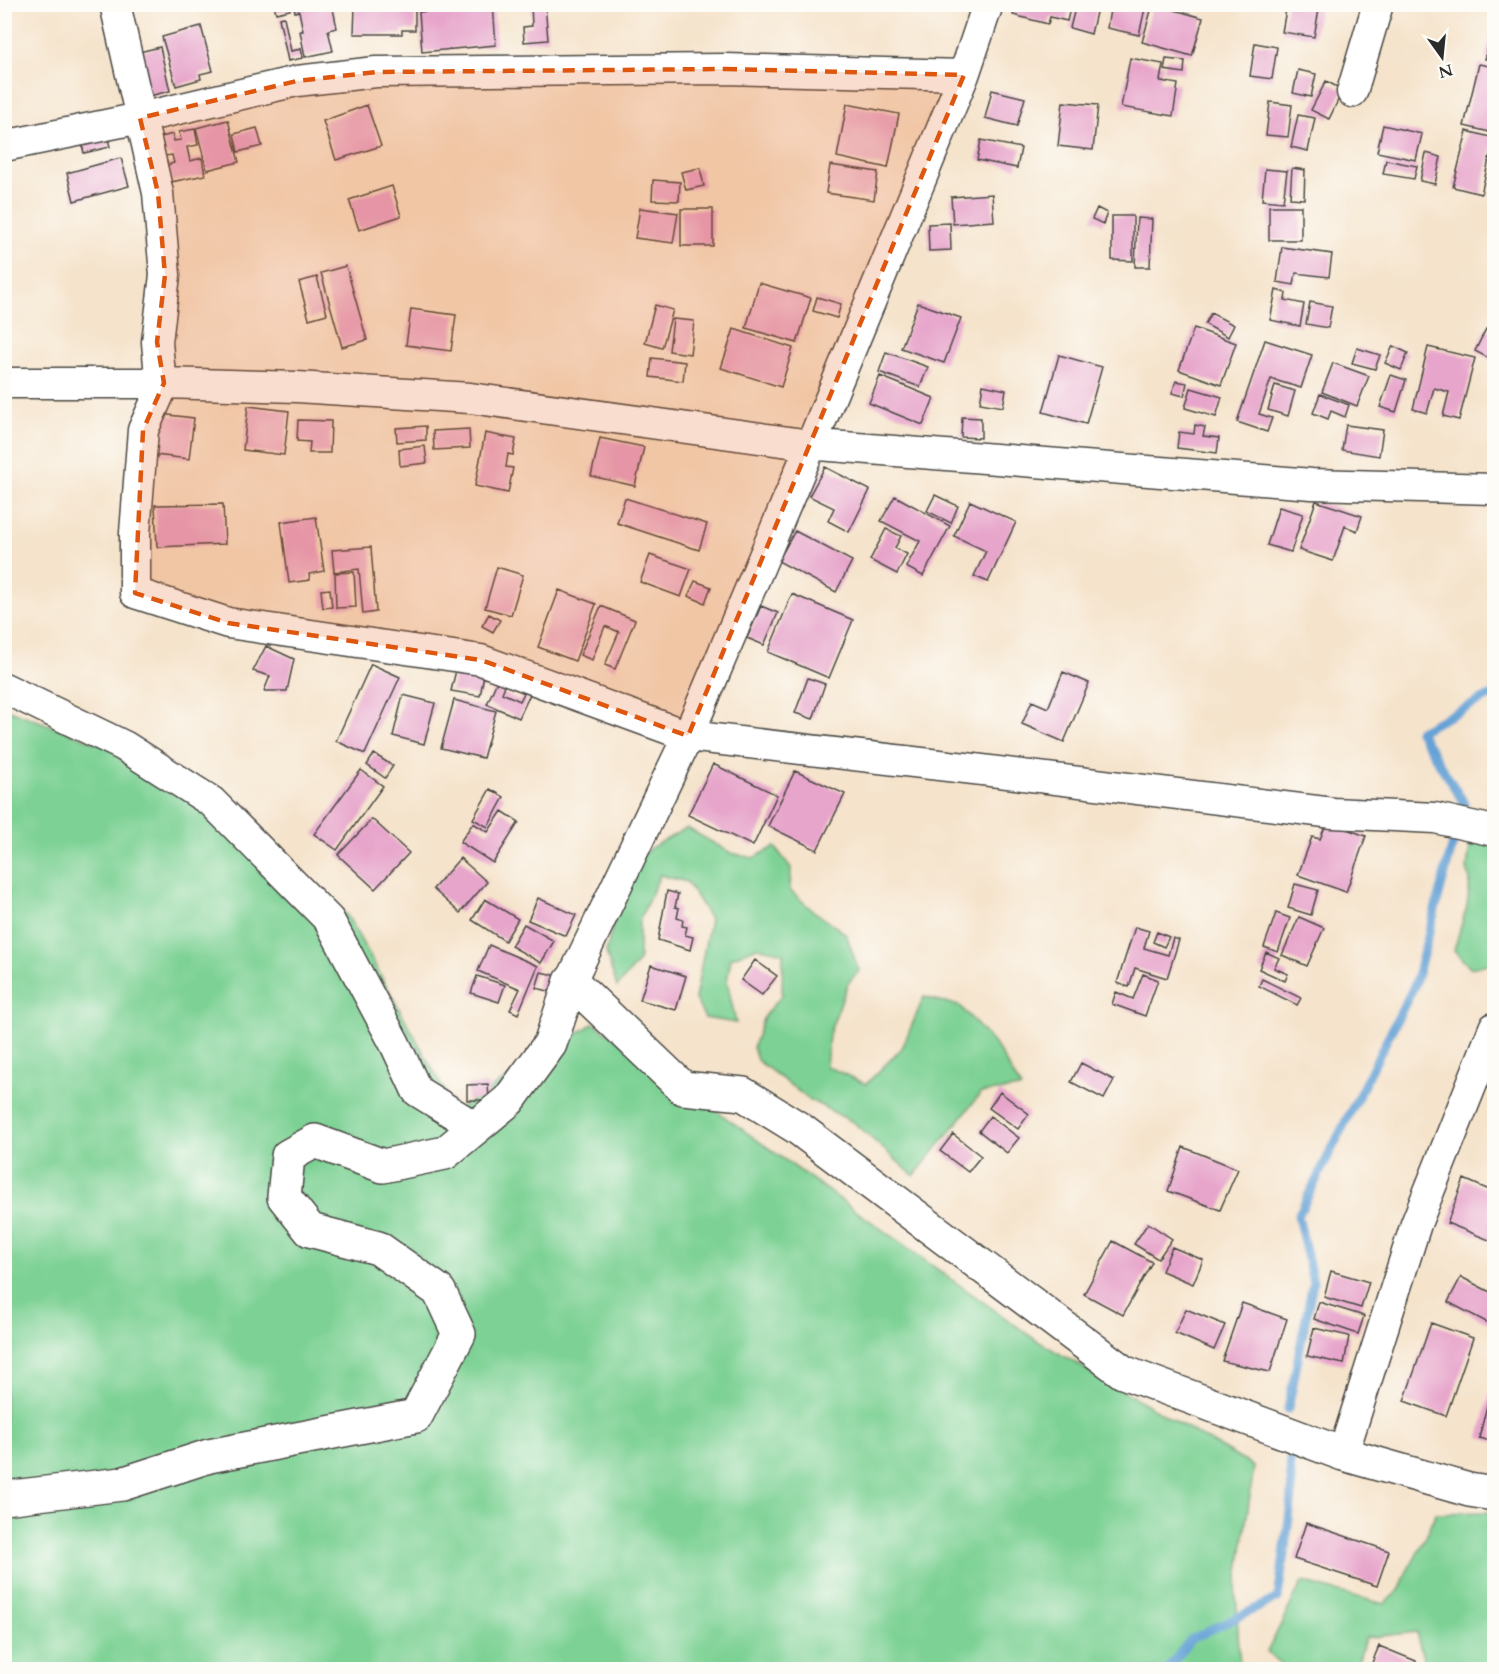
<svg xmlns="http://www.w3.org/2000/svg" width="1499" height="1674" font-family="Cardo,serif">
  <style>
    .green { fill: #7dd194; stroke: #547e60; stroke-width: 1.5 }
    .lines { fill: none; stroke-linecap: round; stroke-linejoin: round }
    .stream { stroke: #65a2d6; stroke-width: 9 }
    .building { fill: #e7a5cb }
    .street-casing { stroke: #494743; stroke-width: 33 }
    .secondary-casing { stroke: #494743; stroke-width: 36 }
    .path { stroke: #494743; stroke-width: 4; stroke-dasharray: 4.5 4.5; stroke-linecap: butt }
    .street { stroke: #fff; stroke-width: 30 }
    .secondary { stroke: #fff; stroke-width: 33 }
    .marked { fill: #df570e; fill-opacity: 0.2; stroke: #df570e; stroke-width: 4.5; stroke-dasharray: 12 8; stroke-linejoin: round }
  </style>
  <rect width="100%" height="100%" fill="#fdfcf7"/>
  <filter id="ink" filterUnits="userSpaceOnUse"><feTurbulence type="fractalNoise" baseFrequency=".0167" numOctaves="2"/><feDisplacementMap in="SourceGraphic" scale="12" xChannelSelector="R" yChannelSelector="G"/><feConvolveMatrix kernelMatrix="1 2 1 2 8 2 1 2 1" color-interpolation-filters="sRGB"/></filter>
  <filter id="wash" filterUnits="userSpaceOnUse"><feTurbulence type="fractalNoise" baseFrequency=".008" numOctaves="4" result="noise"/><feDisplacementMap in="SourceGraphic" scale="24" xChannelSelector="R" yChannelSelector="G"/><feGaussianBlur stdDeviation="1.35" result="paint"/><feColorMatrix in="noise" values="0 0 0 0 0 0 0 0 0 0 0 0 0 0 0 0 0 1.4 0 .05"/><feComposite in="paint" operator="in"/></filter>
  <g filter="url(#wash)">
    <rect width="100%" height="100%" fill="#f5e3cb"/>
    <path class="green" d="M4 708 134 757 347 915 456 1111 594 1023 1036 1340 1254 1467 1236 1592 1240 1669H5Z
      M687 828 731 853 753 858 775 847 791 868 790 890 812 910 846 934 859 971 848 983 829 1034 826 1066 866 1084 902 1048 924 997 960 1006 996 1046 1021 1088 981 1093 914 1176 853 1122 810 1100 757 1060 753 1047 764 1016 782 995 783 953 757 947 731 958 727 981 736 1023 705 1018 695 999 710 919 687 882 660 875 639 921V961L617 987 606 952 626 874 650 848Z
      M1471 838 1494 845V963L1470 968 1454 950 1467 906 1470 881 1467 868Z
      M1494 1512V1669H1426L1416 1632 1365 1638 1356 1669H1288L1267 1652 1302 1582 1384 1604 1400 1589 1406 1573 1425 1539 1436 1513Z"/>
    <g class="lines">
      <path class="stream" d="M1288 1409 1313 1282 1298 1216 1415 984 1464 803 1419 731 1494 694
        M1167 1670 1191 1639 1278 1598 1292 1497 1290 1459"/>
    </g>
    <g id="blocks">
      <path class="building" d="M274 4H289L290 10 276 13Z
        M299 4H332L337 28 328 30 333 51 305 57 300 31H303L299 11 295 12 294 6Z
        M531 4H545L548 40 524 42 523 27 532 26Z
        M1016 4H1071L1067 21 1050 17 1048 24 1013 15Z
        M1076 4H1098L1091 34 1070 28Z
        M1111 4H1146L1139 35 1107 28Z
        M1153 4 1203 18 1192 56 1142 42Z
        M1287 4H1320L1314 37 1282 32Z
        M493 5 496 45 422 52 419 12Z
        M355 7H415V30H402V34H354Z
        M284 17 291 51 301 49 303 58 288 61 279 18Z
        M1494 21V61L1485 59Z
        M201 26 213 71 200 74 201 79 176 86 162 37Z
        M1255 43 1277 47 1272 79 1250 76Z
        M160 47 170 91 149 96 139 52Z
        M1130 58 1163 64 1160 81 1178 84 1173 116 1121 107Z
        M1166 59 1185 61 1184 73 1164 70Z
        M1479 64 1494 67V133L1464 126Z
        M1298 70 1316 74 1311 97 1293 93Z
        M1326 81 1343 90 1329 119 1311 110Z
        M992 90 1025 98 1017 126 985 118Z
        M1063 102 1098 105 1093 150 1058 146Z
        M1270 102 1292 105 1288 137 1266 135Z
        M847 104 899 114 888 168 837 157Z
        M367 105 381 146 336 160 323 121Z
        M1298 115 1315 118 1308 151 1291 147Z
        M228 120 239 162 207 170 196 128Z
        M1383 125 1422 134 1416 160 1377 152Z
        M257 128 262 146 238 152 234 134Z
        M195 129 198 145 187 147 190 161 202 158 205 175 171 182 167 165 174 163 172 155 165 156 161 137 173 134 174 141 181 140 179 132Z
        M1467 131 1494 138 1481 194 1453 187Z
        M107 134 110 147 84 153 81 140Z
        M981 140 1021 148 1017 168 977 160Z
        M1426 153 1441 157 1435 184 1420 181Z
        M121 158 129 186 74 201 67 173Z
        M1386 160 1417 166 1414 179 1383 174Z
        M830 165 878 172 874 200 826 193Z
        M700 168 704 186 686 190 681 172Z
        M1292 168 1305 170 1304 199 1290 198Z
        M1265 169 1287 171 1283 202 1262 200Z
        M653 180 680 182 679 201 652 200Z
        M392 186 401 216 359 230 349 200Z
        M992 194 994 221 953 224 951 197Z
        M1269 206H1301V240H1269Z
        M640 208 678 213 673 243 635 238Z
        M1097 208 1107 213 1103 224 1092 219Z
        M681 209H713V246H681Z
        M1112 216H1133V261L1112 260Z
        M1137 218 1152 219 1150 267H1135Z
        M950 223 951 250 929 251 928 224Z
        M1282 247 1332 254 1329 277 1296 273 1294 285 1277 282Z
        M346 266 367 340 342 347 321 273Z
        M317 277 327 314 309 319 299 282Z
        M759 283 811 298 797 343 746 328Z
        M1276 290 1286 293 1285 300 1304 304 1300 326 1270 320Z
        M817 297 841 304 837 318 813 311Z
        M1310 302 1332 306 1328 328 1306 324Z
        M918 303 961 318 944 363 901 348Z
        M655 305 673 310 662 348 645 343Z
        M411 309 456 315 451 351 406 345Z
        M1211 313 1234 325 1228 337 1205 324Z
        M673 319 694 321 690 354 669 351Z
        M1194 328 1236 343 1221 385 1179 370Z
        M734 329 793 348 781 387 721 368Z
        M1486 329 1494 333V361L1475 351Z
        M1265 340 1312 355 1301 388 1271 379 1259 414 1272 418 1267 432 1237 422Z
        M1393 346 1408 353 1401 370 1385 363Z
        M1428 347 1475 358 1459 420 1443 416 1449 392 1434 388 1427 413 1413 409Z
        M1357 348 1380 355 1375 369 1352 363Z
        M886 352 928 367 920 387 879 372Z
        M1059 355 1102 367 1086 424 1043 412Z
        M652 358 685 362 683 381 650 377Z
        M1333 363 1369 376 1357 406 1322 392Z
        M1391 375 1406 380 1396 412 1380 407Z
        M880 376 934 398 923 425 869 403Z
        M1176 381 1187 383 1184 396 1172 393Z
        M983 385 1006 390 1003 407 980 403Z
        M1275 385 1295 391 1288 416 1268 410Z
        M1191 388 1222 397 1216 417 1185 408Z
        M1320 394 1349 405 1345 417 1331 411 1328 419 1313 413Z
        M248 406 289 411 284 455 243 450Z
        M160 414 194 418 189 459 155 455Z
        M962 417 981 418V438L961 437Z
        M298 420 331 421 330 453H309L310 442 297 441Z
        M1195 425 1205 427 1203 436 1219 438 1217 453 1177 448 1179 432 1194 434Z
        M1346 425 1383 430 1379 456 1342 450Z
        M426 426V440L397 442 396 428Z
        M469 429 470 448 434 450 433 431Z
        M485 433 516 439 513 455 508 454 506 467 513 468 508 493 475 486Z
        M600 438 644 447 635 486 591 476Z
        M425 446 427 463 400 466 399 449Z
        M825 467 870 490 849 532 828 521 834 508 809 496Z
        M935 495 958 506 951 523 927 511Z
        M895 496 950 526 923 576 906 567 920 541 881 521Z
        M625 498 707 524 699 550 617 523Z
        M970 501 1016 522 988 582 974 576 986 551 954 536Z
        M1316 501 1362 516 1357 531 1345 526 1333 561 1299 550Z
        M223 504 225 544 157 547 155 505Z
        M1279 507 1303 514 1291 552 1267 545Z
        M316 517 324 571 309 574 310 580 289 583 281 522Z
        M886 529 901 536 895 548 907 554 897 574 870 560Z
        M795 531 852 561 836 592 778 561Z
        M371 547 376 612 363 614 359 569 334 572 332 550Z
        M650 555 691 569 681 597 640 582Z
        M497 567 523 575 511 615 485 608Z
        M354 572 356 607 336 608 335 573Z
        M695 581 711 587 705 603 688 596Z
        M330 589 332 607 323 608 321 590Z
        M559 590 596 604 575 661 538 647Z
        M792 594 853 620 829 678 768 652Z
        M601 606 635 620 615 669 605 665 619 632 605 626 592 660 580 655Z
        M761 606 778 613 764 645 747 638Z
        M489 614 500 620 493 632 482 626Z
        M266 646 294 659 287 691H264L270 676 253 671Z
        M371 664 400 677 365 754 336 741Z
        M456 670 484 675 480 696 451 691Z
        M1063 672 1089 683 1064 742 1022 724 1032 701 1048 708Z
        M808 678 825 684 813 719 795 713Z
        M498 679 506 683 502 693 520 701 525 691 530 694 519 718 487 704Z
        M403 695 435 703 424 744 393 736Z
        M454 700 496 711 483 758 441 748Z
        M374 754 393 766 385 778 367 765Z
        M713 764 777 795 753 846 688 815Z
        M361 770 383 786 337 850 314 834Z
        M795 771 845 794 817 850 768 826Z
        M490 789 504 797 488 827 473 819Z
        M502 811 519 822 493 863 460 842 473 823 488 832Z
        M372 819 409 853 375 889 338 855Z
        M1327 822 1366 836 1346 892 1298 875 1312 837 1320 839Z
        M460 858 487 882 460 913 433 889Z
        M1295 884 1318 890 1311 915 1288 908Z
        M667 891 678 894 675 907 679 908 677 918 683 920 682 926 687 927 685 935 693 937 690 950 658 940Z
        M538 898 576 915 566 936 528 920Z
        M485 899 518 919 505 941 472 920Z
        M1276 913 1290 918 1278 952 1264 947Z
        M1299 917 1324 928 1307 966 1282 955Z
        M524 924 554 941 541 963 511 946Z
        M1135 927 1149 931 1144 948 1168 955 1173 938 1179 940 1167 978 1135 968 1129 987 1117 983Z
        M1157 932 1169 937 1164 947 1153 942Z
        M489 945 538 966 518 1014 510 1010 520 989 478 971Z
        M1266 952 1279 958 1274 968 1288 974 1285 981 1259 969Z
        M755 960 777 976 762 995 741 980Z
        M651 965 686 976 676 1010 640 1000Z
        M541 972 558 976 553 992 536 988Z
        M1143 974 1158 980 1145 1016 1112 1004 1116 992 1133 999Z
        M477 976 505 985 499 1002 471 993Z
        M1262 979 1301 998 1297 1005 1259 986Z
        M1081 1063 1114 1080 1104 1099 1071 1082Z
        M488 1084 489 1100H467V1085Z
        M1000 1092 1029 1114 1018 1129 989 1108Z
        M990 1116 1019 1138 1007 1153 979 1131Z
        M953 1134 981 1156 968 1172 940 1151Z
        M1183 1147 1238 1169 1220 1210 1168 1191Z
        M1464 1179 1494 1192V1242L1447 1223Z
        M1148 1223 1172 1239 1158 1259 1134 1244Z
        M1113 1241 1152 1262 1123 1315 1084 1294Z
        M1172 1247 1203 1260 1193 1284 1162 1271Z
        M1331 1271 1369 1282 1361 1308 1324 1297Z
        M1461 1277 1494 1294V1326L1448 1302Z
        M1319 1302 1364 1316 1358 1334 1314 1319Z
        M1242 1303 1287 1319 1270 1372 1222 1361Z
        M1186 1309 1225 1325 1214 1350 1175 1333Z
        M1431 1323 1473 1338 1446 1416 1404 1401Z
        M1314 1328 1349 1336 1344 1364 1307 1356Z
        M1494 1377V1442L1479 1438Z
        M1306 1523 1389 1551 1377 1586 1294 1559Z
        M1379 1646 1416 1661 1413 1670H1369Z"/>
    </g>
  </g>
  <g filter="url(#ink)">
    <use href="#blocks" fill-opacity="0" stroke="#494743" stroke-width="1.5"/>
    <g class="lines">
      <g class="street-casing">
        <path id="street" d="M115 4 158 193 165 275 157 342 159 365 164 383 143 430 135 533V593L228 623 481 660 688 736 974 769 1333 813 1435 818 1494 831
          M1352 92 1378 4
          M4 146 140 118 297 81 376 72 725 69 964 75
          M4 383H164L297 387 470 398 811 445
          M806 444 1312 484 1494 489
          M4 688 124 746 212 802 329 920 395 1044 417 1091 475 1127
          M571 981 688 736 811 445 964 75 988 4
          M1343 1454 1416 1224 1494 1028"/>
      </g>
      <g class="secondary-casing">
        <path id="secondary" d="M4 1498 122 1484 209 1456 416 1416 459 1334 439 1291 378 1248 310 1230 284 1197 288 1156 315 1141 383 1166 445 1153 509 1100 550 1044 571 981 683 1088 743 1094 798 1128 1123 1372 1343 1454 1469 1490 1494 1494"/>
      </g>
      <path class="path" d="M1489 1526 1494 1536"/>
      <use href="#street" class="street"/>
      <use href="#secondary" class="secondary"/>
    </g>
  </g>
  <path class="marked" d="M725 69 964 75 688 736 481 660 228 623 135 593 143 430 164 383 157 342 165 275 158 193 140 118 297 81 376 72Z"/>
  <rect width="1499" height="1674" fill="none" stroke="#fdfcf7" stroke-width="24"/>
  <g transform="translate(1442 57) rotate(165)" stroke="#fdfcf7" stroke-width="4.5" paint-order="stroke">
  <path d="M0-4.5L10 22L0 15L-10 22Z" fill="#2b2b2b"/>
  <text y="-9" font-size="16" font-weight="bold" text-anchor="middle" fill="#2b2b2b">N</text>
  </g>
</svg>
